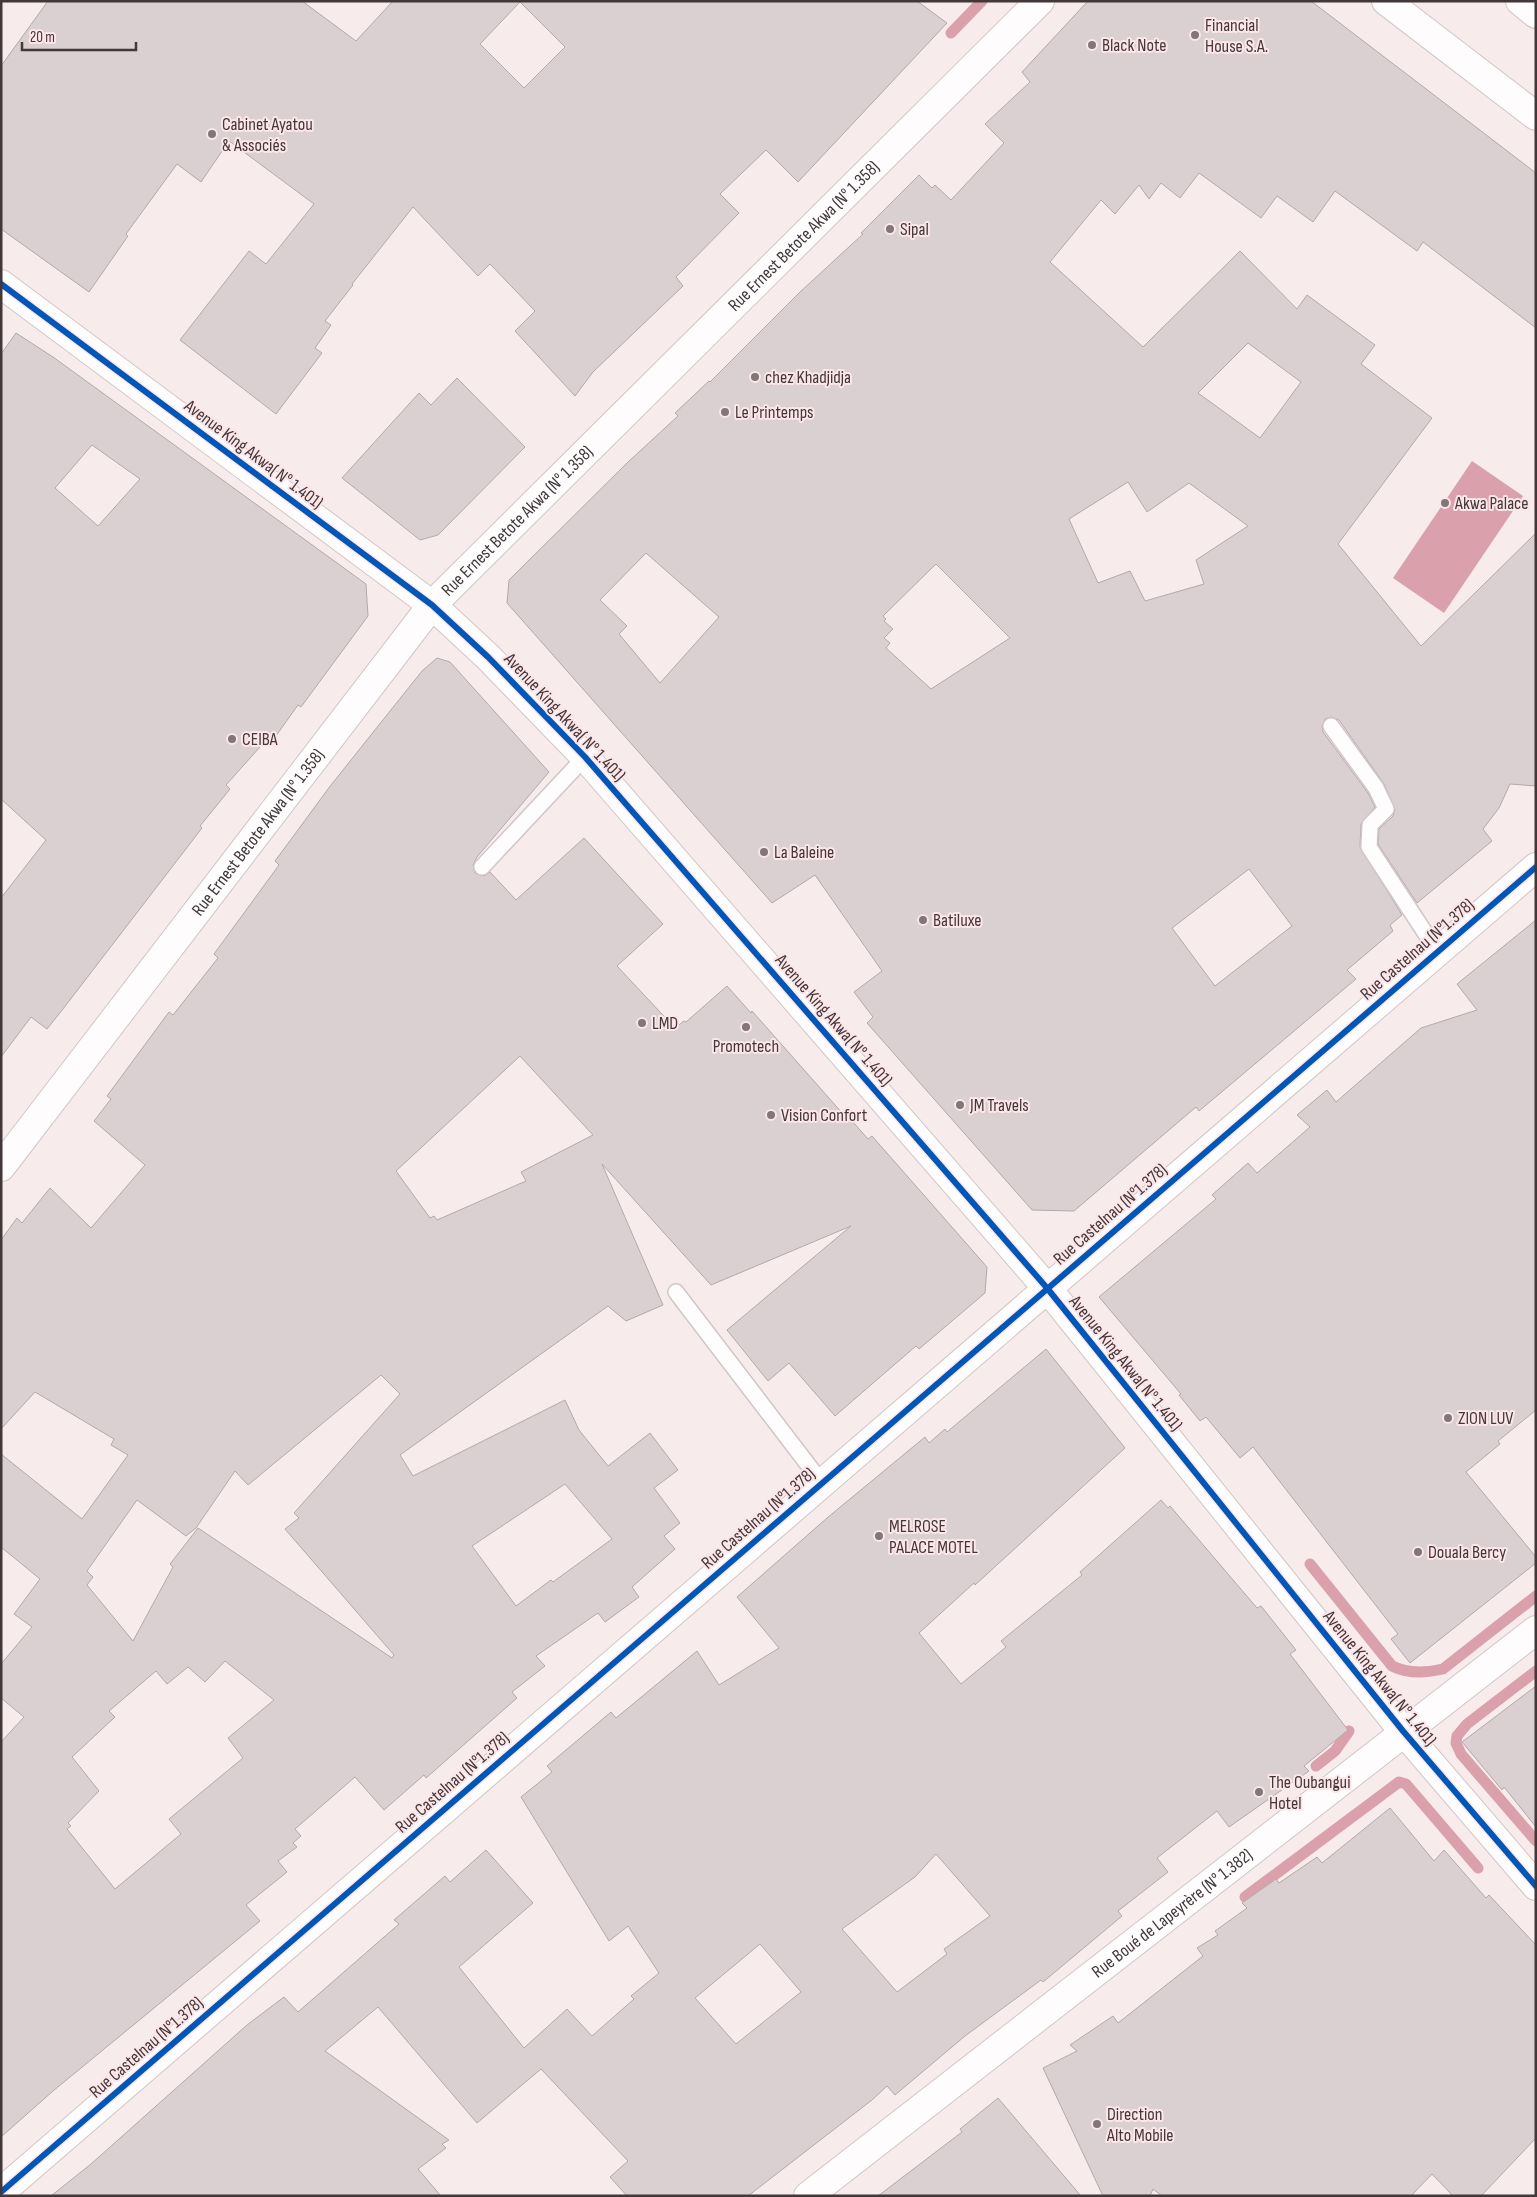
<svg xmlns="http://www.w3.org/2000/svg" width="1537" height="2197" font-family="'Sofia Sans Condensed',sans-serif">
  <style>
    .water { fill: #daa0ab }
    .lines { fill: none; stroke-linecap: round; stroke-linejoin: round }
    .stream { stroke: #daa0ab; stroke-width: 11 }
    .building { fill: #dad0d1; stroke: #b3a9ab; fill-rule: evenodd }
    .lane-casing { stroke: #d1c7c8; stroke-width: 18 }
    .street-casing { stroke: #d1c7c8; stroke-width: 30 }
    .secondary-casing { stroke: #d1c7c8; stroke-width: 30 }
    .primary-casing { stroke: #d1c7c8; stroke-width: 30 }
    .lane { stroke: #fefcfc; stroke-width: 15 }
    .street { stroke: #fefcfc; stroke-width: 28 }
    .secondary { stroke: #fefcfc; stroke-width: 28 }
    .primary { stroke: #fefcfc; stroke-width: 28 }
    .cycleway-casing { stroke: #fce6e9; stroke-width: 9 }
    .cycleway { stroke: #0057b8; stroke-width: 6 }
    .poi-dot { fill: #817678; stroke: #fce6e9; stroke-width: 2 }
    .labels { text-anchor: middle; stroke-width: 4; stroke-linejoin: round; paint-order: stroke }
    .poi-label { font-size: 18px; fill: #423739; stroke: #fce6e9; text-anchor: start }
    .street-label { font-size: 18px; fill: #423739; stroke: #fce6e9 }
  </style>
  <rect width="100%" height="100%" fill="#f7ebec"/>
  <path class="water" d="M1472 461 1523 496 1444 613 1393 578Z"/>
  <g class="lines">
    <path class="stream" d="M951 33 982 1
      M1310 1564 1392 1666C1408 1674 1426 1673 1443 1669L1536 1596
      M1536 1671 1467 1724 1457 1736 1456 1743 1461 1754 1536 1841
      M1316 1766 1335 1751 1349 1731
      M1245 1897 1399 1782 1406 1784 1478 1868"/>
  </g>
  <path class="building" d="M48 1H302L356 41 393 1H917L947 23 798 182 766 150 720 194 739 213 676 277 683 286 593 372 575 396 515 331 535 311 490 264 478 276 413 207 352 284 353 285 325 321 331 325 315 348 322 353 276 414 180 340 249 251 266 264 314 204 229 141 201 182 177 164 126 234 128 236 89 292 1 229V66ZM520 2 565 47 524 88 480 44Z
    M1088 1H1311L1536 173V328L1423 242 1417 251 1335 191 1313 222 1277 196 1261 218 1199 173 1180 198 1161 183 1149 199 1139 185 1115 214 1101 200 1050 262 1143 347 1240 251 1297 309 1307 295 1375 345 1361 364 1432 418 1338 544 1421 646 1536 533V786L1510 784 1499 808 1483 829 1492 841 1417 903 1378 844 1379 829 1393 816 1395 810 1384 784 1339 720 1331 717 1325 719 1322 726 1323 732 1368 793 1375 807 1361 824 1360 847 1402 915 1390 925 1393 931 1347 970 1356 979 1199 1111 1196 1107 1074 1211 1032 1210 867 1023 873 1017 854 992 882 971 815 875 772 903 507 603 509 580 627 463 678 416 675 413 709 381 710 382 800 292 863 234 861 233 919 175 932 188 935 185 951 200 1004 143 985 124 1030 82 1022 72ZM1248 343 1301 382 1260 438 1198 393ZM1128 482 1147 512 1189 483 1248 526 1196 560 1204 584 1145 601 1130 571 1098 583 1069 519ZM646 553 719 617 660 683 619 634 627 626 600 600ZM936 564 1010 638 931 689 886 648 890 643 884 638 893 629 884 621 886 619 883 616ZM1249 869 1292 926 1215 986 1172 928Z
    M16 333 53 357 366 584 368 616 301 707 298 705 273 740 268 738 226 785 230 789 200 826 202 828 63 1009 47 1029 31 1017 1 1057V898L46 840 1 799V354ZM92 445 140 479 98 526 55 488Z
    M457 378 525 447 438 535 420 540 342 478 419 393 431 405Z
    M437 658 450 662 549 772 477 857 473 865 475 873 484 876 490 872 516 900 584 838 663 924 617 966 675 1028 684 1021 686 1022 727 986 751 1013 752 1011 851 1123 853 1122 868 1139 872 1136 987 1267 985 1293 919 1349 916 1346 835 1416 789 1363 768 1381 727 1330 851 1226 711 1285 602 1164 663 1305 626 1321 608 1306 400 1455 413 1476 565 1400 579 1430 608 1466 650 1433 678 1470 654 1488 680 1523 664 1536 675 1549 632 1587 639 1597 605 1622 598 1613 536 1656 545 1666 512 1692 517 1698 426 1778 424 1775 384 1810 355 1777 295 1829 301 1836 293 1843 297 1847 278 1861 287 1872 246 1905 260 1921 53 2091 1 2137V1742L24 1717 1 1698V1664L32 1627 14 1614 40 1579 1 1547V1454L82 1519 128 1455 111 1445 114 1439 35 1392 1 1429V1240L17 1218 22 1223 50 1188 91 1228 145 1165 94 1121 111 1099 107 1096 169 1012 173 1015 218 958 214 954 279 865 275 861 331 785 422 671ZM520 1056 593 1135 521 1172 526 1181 437 1220 434 1216 430 1218 396 1171ZM381 1375 400 1394 294 1513 299 1518 285 1529 394 1655 392 1658 198 1528 170 1564 173 1567 133 1641 87 1585 93 1577 87 1571 137 1500 186 1536 196 1528 235 1471 248 1485ZM565 1484 612 1539 553 1582 551 1580 516 1606 472 1546ZM225 1661 274 1700 228 1738 243 1758 169 1819 181 1834 115 1889 67 1829 71 1826 68 1823 99 1791 72 1757 115 1717 109 1711 156 1671 167 1684 188 1667 205 1682Z
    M1536 920V1410L1498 1441 1500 1444 1466 1472 1536 1557V1563L1410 1663 1391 1639 1398 1634 1253 1447 1240 1458 1206 1417 1200 1421 1179 1395 1181 1394 1099 1297 1216 1199 1212 1195 1248 1163 1257 1173 1310 1127 1297 1115 1327 1090 1336 1102 1421 1028 1477 1010 1457 984Z
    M1046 1349 1125 1448 975 1585 974 1583 919 1633 961 1684 1006 1647 1001 1641 1082 1575 1080 1572 1161 1500 1168 1508 1170 1506 1257 1608 1261 1606 1296 1650 1290 1654 1348 1730 1304 1766 1309 1771 1229 1827 1217 1811 1157 1858 1168 1872 1118 1911 1122 1916 1043 1982 1041 1980 965 2036 895 2095 887 2086 872 2100 748 2196H627L610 2177 628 2161 541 2069 477 2123 378 2007 325 2051 449 2140 442 2144 446 2148 418 2169 441 2196H51L91 2164 247 2025 284 1997 298 2012 399 1924 394 1920 445 1876 450 1882 486 1850 533 1903 459 1967 524 2048 567 2009 592 2036 634 1999 631 1996 659 1973 628 1926 609 1941 521 1797 552 1772 547 1766 611 1712 616 1718 697 1651 719 1685 779 1648 737 1597 827 1518 925 1437 929 1443 945 1429 947 1432ZM936 1854 990 1916 944 1949 947 1954 897 1992 842 1929 915 1877ZM760 1944 801 1992 736 2044 695 1998Z
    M1536 1686V1827L1504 1787 1502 1790 1462 1742Z
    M1390 1808 1434 1861 1444 1850 1486 1898 1489 1895 1536 1945V2138L1481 2196H1453L1432 2174 1411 2196H1162L1153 2189 1150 2196H1103L1043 2068 1077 2051 1070 2045 1113 2016 1118 2023 1203 1956 1197 1948 1218 1935 1215 1931 1247 1908 1242 1903 1276 1879 1279 1883 1317 1857 1322 1863Z
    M998 2098 1081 2196H878L962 2132 960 2129Z"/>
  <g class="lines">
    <g class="lane-casing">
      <path id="lane" d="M1331 726 1376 788 1386 809 1370 825 1369 847 1437 951
        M482 867 585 757
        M676 1292 822 1483"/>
    </g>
    <g class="street-casing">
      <g id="street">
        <path id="s1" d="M1 1167 432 605 1040 1"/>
        <path d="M1 2192 1536 867"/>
        <path id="s2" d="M808 2196 1536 1630"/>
      </g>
    </g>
    <g class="secondary-casing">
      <path id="secondary" d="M1 284 432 605 488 657 585 757 1047 1288 1403 1731 1536 1886"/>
    </g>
    <g class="primary-casing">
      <path id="primary" d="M1386 1 1536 116
        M1520 1 1536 14"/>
    </g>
    <use href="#lane" class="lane"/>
    <use href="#street" class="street"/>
    <use href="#secondary" class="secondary"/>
    <use href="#primary" class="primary"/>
    <g class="cycleway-casing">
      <path id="cycleway" d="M1 284 432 605 488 657 585 757 1047 1288 1403 1731 1536 1886
        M1 2192 1536 867"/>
    </g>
    <use href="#cycleway" class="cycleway"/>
  </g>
  <g class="poi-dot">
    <circle cx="1195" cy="35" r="5"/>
    <circle cx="1092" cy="45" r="5"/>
    <circle cx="212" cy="134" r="5"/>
    <circle cx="890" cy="229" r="5"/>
    <circle cx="755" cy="377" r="5"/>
    <circle cx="725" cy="412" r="5"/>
    <circle cx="1445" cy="503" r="5"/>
    <circle cx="232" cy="739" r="5"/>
    <circle cx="764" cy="852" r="5"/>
    <circle cx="923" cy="920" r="5"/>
    <circle cx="642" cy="1023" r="5"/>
    <circle cx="746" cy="1027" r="5"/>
    <circle cx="960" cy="1105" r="5"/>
    <circle cx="771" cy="1115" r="5"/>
    <circle cx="1448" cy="1418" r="5"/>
    <circle cx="879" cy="1536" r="5"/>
    <circle cx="1418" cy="1552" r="5"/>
    <circle cx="1259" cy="1792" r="5"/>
    <circle cx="1097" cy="2124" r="5"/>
  </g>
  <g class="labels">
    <g class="poi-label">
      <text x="1205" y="31">Financial<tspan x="1205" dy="21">House S.A.</tspan></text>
      <text x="1102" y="51">Black Note</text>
      <text x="222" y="130">Cabinet Ayatou<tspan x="222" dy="21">&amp; Associés</tspan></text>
      <text x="900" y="235">Sipal</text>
      <text x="765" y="383">chez Khadjidja</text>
      <text x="735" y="418">Le Printemps</text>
      <text x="1455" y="509">Akwa Palace</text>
      <text x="242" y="745">CEIBA</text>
      <text x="774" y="858">La Baleine</text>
      <text x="933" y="926">Batiluxe</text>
      <text x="652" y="1029">LMD</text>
      <text x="746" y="1052" text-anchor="middle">Promotech</text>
      <text x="970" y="1111">JM Travels</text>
      <text x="781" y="1121">Vision Confort</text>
      <text x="1458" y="1424">ZION LUV</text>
      <text x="889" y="1532">MELROSE<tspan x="889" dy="21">PALACE MOTEL</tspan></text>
      <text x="1428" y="1558">Douala Bercy</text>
      <text x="1269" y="1788">The Oubangui<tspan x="1269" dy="21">Hotel</tspan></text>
      <text x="1107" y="2120">Direction<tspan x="1107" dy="21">Alto Mobile</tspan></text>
    </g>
    <g class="street-label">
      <text dy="6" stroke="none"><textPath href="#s1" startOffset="1232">Rue Ernest Betote Akwa (N° 1.358)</textPath></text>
      <text transform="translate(254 454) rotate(37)" y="6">Avenue King Akwa( N° 1.401)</text>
      <text dy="6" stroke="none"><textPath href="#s1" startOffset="828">Rue Ernest Betote Akwa (N° 1.358)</textPath></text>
      <text transform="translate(565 717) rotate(47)" y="6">Avenue King Akwa( N° 1.401)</text>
      <text dy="6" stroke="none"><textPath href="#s1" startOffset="422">Rue Ernest Betote Akwa (N° 1.358)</textPath></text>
      <text transform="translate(1417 949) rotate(-41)" y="6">Rue Castelnau (N°1.378)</text>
      <text transform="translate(834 1020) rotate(49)" y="6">Avenue King Akwa( N° 1.401)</text>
      <text transform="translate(1110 1214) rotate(-41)" y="6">Rue Castelnau (N°1.378)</text>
      <text transform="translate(1126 1363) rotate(51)" y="6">Avenue King Akwa( N° 1.401)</text>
      <text transform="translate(758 1518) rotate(-41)" y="6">Rue Castelnau (N°1.378)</text>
      <text transform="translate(1380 1678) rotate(51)" y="6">Avenue King Akwa( N° 1.401)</text>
      <text transform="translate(452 1782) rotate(-41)" y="6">Rue Castelnau (N°1.378)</text>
      <text dy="6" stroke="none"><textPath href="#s2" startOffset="461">Rue Boué de Lapeyrère (N° 1.382)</textPath></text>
      <text transform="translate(146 2047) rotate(-41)" y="6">Rue Castelnau (N°1.378)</text>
    </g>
  </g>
  <rect width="1537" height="2197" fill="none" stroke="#423739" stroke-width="5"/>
  <path d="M22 42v8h114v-8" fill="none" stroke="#423739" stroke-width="2.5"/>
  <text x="30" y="42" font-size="15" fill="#423739" stroke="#fce6e9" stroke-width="4" paint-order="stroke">20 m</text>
</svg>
